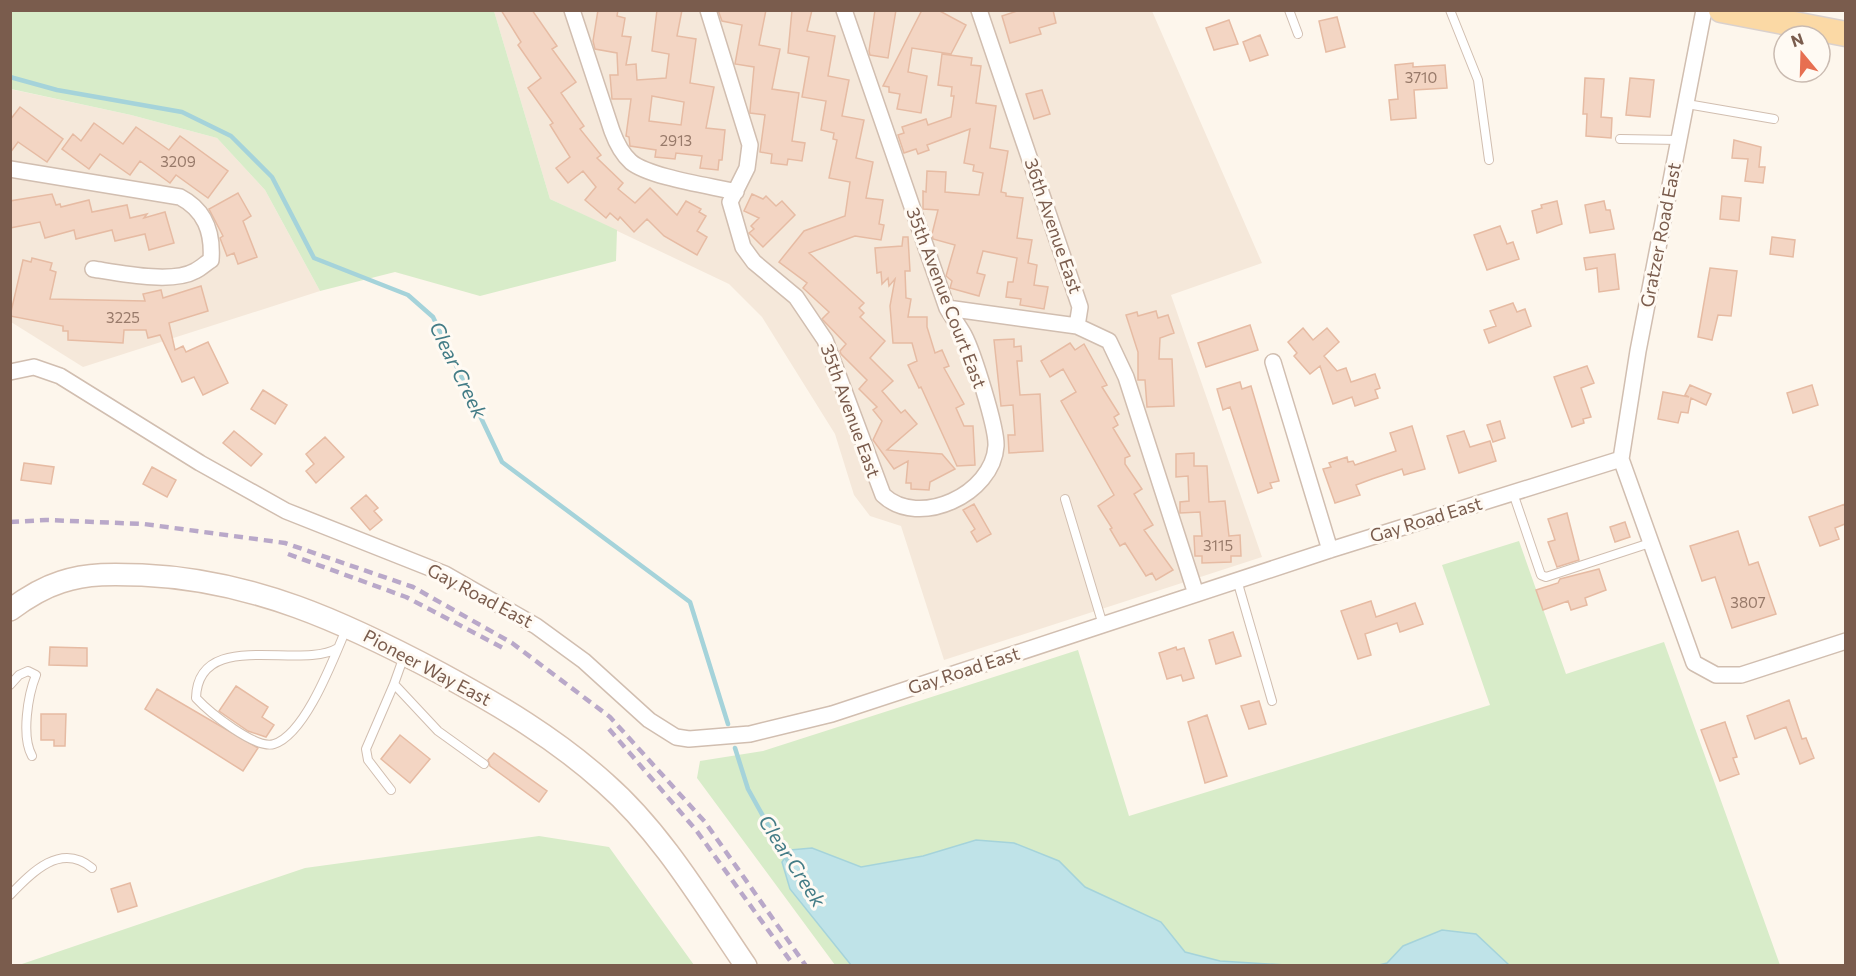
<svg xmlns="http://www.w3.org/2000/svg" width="1856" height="976" font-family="Commissioner,sans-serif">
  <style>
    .residential { fill: #f5e8da }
    .green { fill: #d8ecc9 }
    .water { fill: #bfe3e8; stroke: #a5d3da; stroke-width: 1.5 }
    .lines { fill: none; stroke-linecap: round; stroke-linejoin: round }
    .stream { stroke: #a5d3da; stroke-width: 4.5 }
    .building { fill: #f3d5c3; stroke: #e6bba3; stroke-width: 1.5; fill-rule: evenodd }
    .service-casing { stroke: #d1beb0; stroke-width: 10 }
    .minor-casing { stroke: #d1beb0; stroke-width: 18 }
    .secondary-casing { stroke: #d6c0b0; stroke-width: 24 }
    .primary-casing { stroke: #dad1cd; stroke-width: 27 }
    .service { stroke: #fff; stroke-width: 8 }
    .minor { stroke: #fff; stroke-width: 15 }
    .secondary { stroke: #fff; stroke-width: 21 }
    .primary { stroke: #fbd9a5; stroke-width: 24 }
    .rail { stroke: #b9a8c9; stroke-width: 4.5; stroke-dasharray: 9 6; stroke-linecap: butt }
    .labels { text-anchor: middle; stroke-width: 6; stroke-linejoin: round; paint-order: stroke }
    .number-label { font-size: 15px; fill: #987a6a }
    .street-label { font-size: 18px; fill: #7a5c4d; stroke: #fffaf3 }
    .water-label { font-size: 20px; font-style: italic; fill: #437c86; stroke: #fffaf3 }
  </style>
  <rect width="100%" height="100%" fill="#fdf6ec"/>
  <path class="residential" d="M494 11H1152L1262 263 1171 295 1262 557 944 660 901 526 870 516 854 495 835 434 762 317 729 284 550 199Z
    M10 89 131 115 217 138 265 190 320 291 83 367 11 322Z"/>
  <path class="green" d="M11 10 494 11 550 199 617 230 616 261 480 296 395 272 320 291 265 190 217 138 131 115 11 89Z
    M1519 541 1566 674 1664 642 1780 965H1509L1476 935 1403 946 1387 963 1379 965 1286 966 1220 961 1184 952 1161 922 1085 887 1059 861 976 840 923 856 861 867 812 848 790 889 851 965H835L697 778 700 761 763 751 1078 650 1129 816 1490 705 1442 565Z
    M539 836 609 847 694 965H19L305 868Z"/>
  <path class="water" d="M976 840 1014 843 1059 861 1085 887 1161 922 1185 952 1220 961 1286 965H851L790 889 782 862 790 850 812 848 861 867 923 856Z
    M1442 930 1476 934 1509 965H1379L1387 963 1403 946Z"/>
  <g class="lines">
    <path class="stream" d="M10 77 57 90 182 112 231 136 272 177 314 258 408 295 433 317 502 462 690 602 728 724
      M735 748 748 789 788 861"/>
  </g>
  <path class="building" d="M501 10H532L557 46 552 49 576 82 561 93 584 126 580 129 601 155 597 158 623 183 618 189 635 203 650 188 677 215 686 201 701 209 699 212 706 216 697 231 707 237 697 255 664 236 647 219 634 232 620 217 618 220 610 213 606 218 585 200 596 187 583 171 568 183 556 168 570 157 550 125 553 123 528 88 541 78 518 45 521 42Z
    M598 10H618L617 16 625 18 622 36 631 37 626 65 636 64 637 80 666 78 669 54 652 51 657 10H682L677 36 696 39 690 83 714 87 706 128 725 130 722 160H719L718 170 700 168 702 156 676 153 675 159 655 157 656 150 630 146 629 137 626 136 631 99H612L610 75H618L617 53 595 49 593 41ZM652 96 684 102 681 125 649 121Z
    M718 10H766L759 45 780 49 772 89 799 93 792 141 805 143 802 161 788 159 787 165 771 163 772 154 760 152 765 115 750 113V111L754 67 735 64 742 25 722 21Z
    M792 10H812L807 31 835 36 828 76 849 80 842 116 864 120 856 158 873 162 866 198 883 200 879 224 884 225 881 240 855 236 809 253 864 303 859 308 864 313 860 317 885 341 870 358 893 381 882 391 901 413 905 410 917 424 887 450 942 454 955 469 930 482 929 490 911 489V483H906L908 461 894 469 873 440 882 421 873 410 877 407 859 389 867 380 841 354 840 351 846 344 822 319 829 312 803 288 807 283 779 262 804 231 845 216 850 182 829 178 837 140 833 139 834 133 821 130 826 101 802 97 809 57 788 53Z
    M875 10H896L888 58 870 55 869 51Z
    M922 10H938L966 25 951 54 912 48 908 72 927 76 921 113 897 109 900 94 889 92V87L883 86Z
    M1020 10H1053L1056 23 1039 28 1041 34 1010 43 1002 16Z
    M1337 17 1345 47 1326 52 1319 21Z
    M1229 20 1238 44 1214 50 1206 28Z
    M1260 35 1268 55 1250 61 1243 42Z
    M942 54 972 58 971 65 981 66 976 103 996 106 990 148 1008 151 1001 192 1006 193V196L1023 198 1017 238 1032 240 1028 263 1037 265 1034 285 1048 287 1044 309 1020 305 1021 299 1006 297 1008 282H1013L1017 258 983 251 977 273 985 275 979 296 950 288 952 281 946 276 955 245 933 239 932 234 938 210 923 209V191L926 192 927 171 946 172 945 192 979 195 983 173 973 171 974 165 964 163 970 129 927 145 929 150 918 154 916 149 904 153 898 135 904 133 902 127 926 119 928 125 951 117 954 96H951L952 87 938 85Z
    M1413 63V67L1445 65 1447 88 1414 90 1416 118 1391 120 1389 100 1398 99 1395 65Z
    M1585 78 1604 79 1601 117 1612 118 1611 138 1586 136 1587 114H1583Z
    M1630 78 1654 80 1650 117 1626 115Z
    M1042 90 1050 114 1034 119 1026 94Z
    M20 107 63 139 47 162 18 142 10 153V120Z
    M94 123 123 144 136 127 169 150 180 136 228 171 208 198 176 175 170 183 140 161 130 175 100 154 89 169 62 149 73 134 81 141Z
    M1734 140 1761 147 1759 167H1765L1763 183 1745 181 1748 159 1732 158Z
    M238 193 251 216 243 221 257 257 238 264 234 253 227 256 220 238 223 236 209 209Z
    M52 194 56 205 60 204 61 207 89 200 92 212 127 205 130 218 147 214 144 218 165 212 174 243 149 250 145 234 115 241 112 230 76 239 74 230 45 238 40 222 10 228V201Z
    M752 194 763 199 766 196 776 206 782 201 795 215 763 247 749 233 754 229 751 226 759 218 744 211Z
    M1722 196 1741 198 1739 221 1720 219Z
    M1557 201 1562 224 1537 233 1532 211 1542 208 1541 205Z
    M1604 201 1606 210H1610L1614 229 1590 233 1585 205Z
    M1500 226 1507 244 1513 242 1519 259 1487 270 1474 235Z
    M903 237H908L910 271H905L906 298 911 299 908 317H927V327L935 353 942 350 949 366 944 368 964 404 956 408 964 426H973L975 465 957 466 921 387 919 388 908 365 917 361 912 343H893L890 306 895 279 889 286 888 278 882 284 881 272 877 273 875 248 902 246Z
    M1772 237 1795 240 1793 257 1770 254Z
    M1615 254 1619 289 1599 292 1597 268 1586 270 1584 258Z
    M32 258 52 263 50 270 56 272 50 299 145 301 143 294 161 290 163 298 201 286 208 311 169 323 175 350 183 346 186 352 208 342 228 383 203 395 194 377 182 382 160 335 148 338 146 330H124L123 343 68 340V331H63V326L10 316 23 260 31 262Z
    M1710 268 1737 271 1731 316 1718 315 1712 340 1698 337Z
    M1513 303 1517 312 1525 309 1531 326 1489 343 1484 330 1496 326 1490 311Z
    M1156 311 1158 318 1168 315 1174 333 1160 338 1159 359H1172L1174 406 1147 407 1145 380H1138V352L1126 315 1137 312 1138 316Z
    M1250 325 1258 350 1206 367 1198 343Z
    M1303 328 1313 340 1327 328 1339 342 1324 356 1337 371 1346 368 1351 382 1375 374 1380 388 1375 390 1378 398 1355 406 1352 397 1333 404 1320 366 1310 374 1294 356 1297 353 1288 342Z
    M1014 339V347L1021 346 1022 361H1017L1020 395 1040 394 1043 451 1009 453 1008 435H1015L1013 405 1001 406 994 340Z
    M1070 343 1075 350 1084 344 1107 385 1102 387 1119 414 1114 417 1118 425 1113 428 1130 456 1125 458V464L1142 489 1134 494 1153 525 1144 530 1173 570 1156 580 1152 573 1146 576 1125 543 1120 546 1110 529 1112 528 1098 506 1114 495 1061 401 1076 392 1063 369 1050 377 1041 361Z
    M1587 366 1594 383 1581 388 1591 417 1583 419 1584 423 1572 427 1554 377Z
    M1240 382 1242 389 1251 386 1279 481 1270 483 1272 488 1258 493 1230 407 1223 410 1217 389Z
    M1690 385 1711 394 1706 405 1691 398 1688 413 1681 412 1678 423 1658 419 1663 392 1689 397 1685 395Z
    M1812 385 1818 405 1793 413 1787 393Z
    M263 390 287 405 275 424 251 409Z
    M1500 421 1505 438 1493 442 1487 425Z
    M1412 426 1425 469 1404 475 1402 469 1372 479 1356 485 1360 495 1335 503 1323 469 1331 467 1329 463 1347 457 1348 462 1353 461 1355 465 1396 451 1390 433Z
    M234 431 262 454 251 466 223 443Z
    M1464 431 1470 447 1490 441 1496 461 1459 473 1447 436Z
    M325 437 344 457 316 483 306 471 314 464 306 454Z
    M1194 453V466H1207L1209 502 1225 501 1229 536 1240 535 1241 556H1231V562L1202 563V556H1195L1194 536H1202L1200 512 1180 513V502L1189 501 1188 476 1176 477V454Z
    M24 463 54 467 51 484 21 480Z
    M152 467 176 480 167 497 143 484Z
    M366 495 378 508 374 511 382 520 370 530 351 508Z
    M974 504 991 534 977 542 971 532 975 529 963 510Z
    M1845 504V524L1835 528 1839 539 1820 546 1809 517Z
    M1567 513 1579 560 1557 567 1548 542 1555 540 1548 519Z
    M1625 522 1630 537 1615 542 1610 527Z
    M1738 531 1749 565 1758 562 1776 614 1732 628 1715 577 1702 581 1690 546Z
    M1599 569 1606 590 1585 598 1587 605 1571 610 1568 601 1543 610 1536 590 1558 583 1560 579Z
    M1371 601 1376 617 1415 603 1423 624 1400 632 1397 623 1365 634 1371 655 1358 659 1341 611Z
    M1233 632 1241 656 1216 664 1209 640Z
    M50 647 87 648V666L49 665Z
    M1176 647 1177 650 1184 648 1194 678 1183 681 1181 675 1167 679 1159 653Z
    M236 686 268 707 262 717 274 725 266 737 248 731 219 711Z
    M157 689 258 748 243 771 145 709Z
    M1789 700 1802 739 1806 738 1814 758 1800 764 1786 727 1755 739 1747 716Z
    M1259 701 1266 724 1249 729 1241 706Z
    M41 714H66L65 746H54V740H41Z
    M1207 715 1227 776 1205 783 1188 722Z
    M1725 722 1737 757 1733 758 1739 774 1720 781 1701 730Z
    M400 735 430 759 410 783 381 759Z
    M494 753 547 791 539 802 490 766 488 760Z
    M130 883 137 906 118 912 111 889Z"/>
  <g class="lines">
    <g class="service-casing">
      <path id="service" d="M1289 10 1298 34
        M1450 10 1478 80 1489 160
        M1687 104 1774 119
        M1620 139 1680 140
        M1513 493 1541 575 1546 577 1650 543
        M1065 499 1103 625
        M1237 580 1272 701
        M338 648C301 671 198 627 196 698 209 712 256 750 274 744 306 734 334 657 347 627
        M404 656 394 684 438 731 484 764
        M10 685 19 675 28 671 36 675C28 695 21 736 32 756
        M391 790 368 760 366 749 394 684
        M10 895C32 872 61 842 92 868"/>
    </g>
    <g class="minor-casing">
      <path id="minor" d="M572 10 612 131C616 142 622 154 631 162 649 177 711 186 736 192
        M708 10 750 145 747 168 730 202 743 247 754 262 796 297 825 340 883 495C919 529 993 494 996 446 997 428 973 352 964 335 959 326 952 317 947 308L844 10
        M979 10 1080 307 1077 326
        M10 169 180 197C205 210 213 232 211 260 206 263 201 268 195 271 172 284 119 273 93 269
        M947 308 1077 326 1109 341 1126 377 1196 594
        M1273 362 1330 550
        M10 372 34 367 60 376 200 463 286 511 445 574 536 626 584 661 649 720 676 737 689 739 750 734 832 714 1330 550 1621 459 1694 663 1716 675H1741L1846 641
        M1621 459 1638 351 1704 10"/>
    </g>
    <g class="secondary-casing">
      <path id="secondary" d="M10 610C26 598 42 588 61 582 88 573 115 574 142 575 253 580 344 622 440 673 499 705 555 738 605 783 662 833 703 903 746 966"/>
    </g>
    <g class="primary-casing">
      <path id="primary" d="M1721 10 1846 34"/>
    </g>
    <use href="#service" class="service"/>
    <use href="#minor" class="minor"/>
    <use href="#secondary" class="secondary"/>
    <use href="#primary" class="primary"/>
    <path class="rail" d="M10 522 46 520 144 524 285 543 413 587 512 643 610 717 705 822 806 966
      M288 554 406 597 505 649
      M609 729 696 830 794 966"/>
  </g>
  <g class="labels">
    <g class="number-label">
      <text x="1421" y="83">3710</text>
      <text x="676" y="146">2913</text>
      <text x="178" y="167">3209</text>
      <text x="123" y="323">3225</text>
      <text x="1218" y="551">3115</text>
      <text x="1748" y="608">3807</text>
    </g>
    <g class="street-label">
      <text transform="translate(1053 226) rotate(71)" y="6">36th Avenue East</text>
      <text transform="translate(1661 235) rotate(-79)" y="6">Gratzer Road East</text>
      <text transform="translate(946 298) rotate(69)" y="6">35th Avenue Court East</text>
      <text transform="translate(850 411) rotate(70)" y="6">35th Avenue East</text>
      <text transform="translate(1426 520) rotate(-17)" y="6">Gay Road East</text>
      <text transform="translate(480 596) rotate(28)" y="6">Gay Road East</text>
      <text transform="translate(427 668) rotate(28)" y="6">Pioneer Way East</text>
      <text transform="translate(964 671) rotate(-18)" y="6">Gay Road East</text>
    </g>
    <g class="water-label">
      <text transform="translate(458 370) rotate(64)" y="7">Clear Creek</text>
      <text transform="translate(792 861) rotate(57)" y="7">Clear Creek</text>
    </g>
  </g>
  <rect width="1856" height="976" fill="none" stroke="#7a5c4d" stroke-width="24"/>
  <g transform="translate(1802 54) rotate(341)"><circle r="28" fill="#fffaf3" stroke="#cabbb1" stroke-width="1.5"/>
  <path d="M0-4.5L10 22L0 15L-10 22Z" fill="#e76f51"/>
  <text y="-9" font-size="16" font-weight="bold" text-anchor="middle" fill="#7a5c4d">N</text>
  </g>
</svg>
